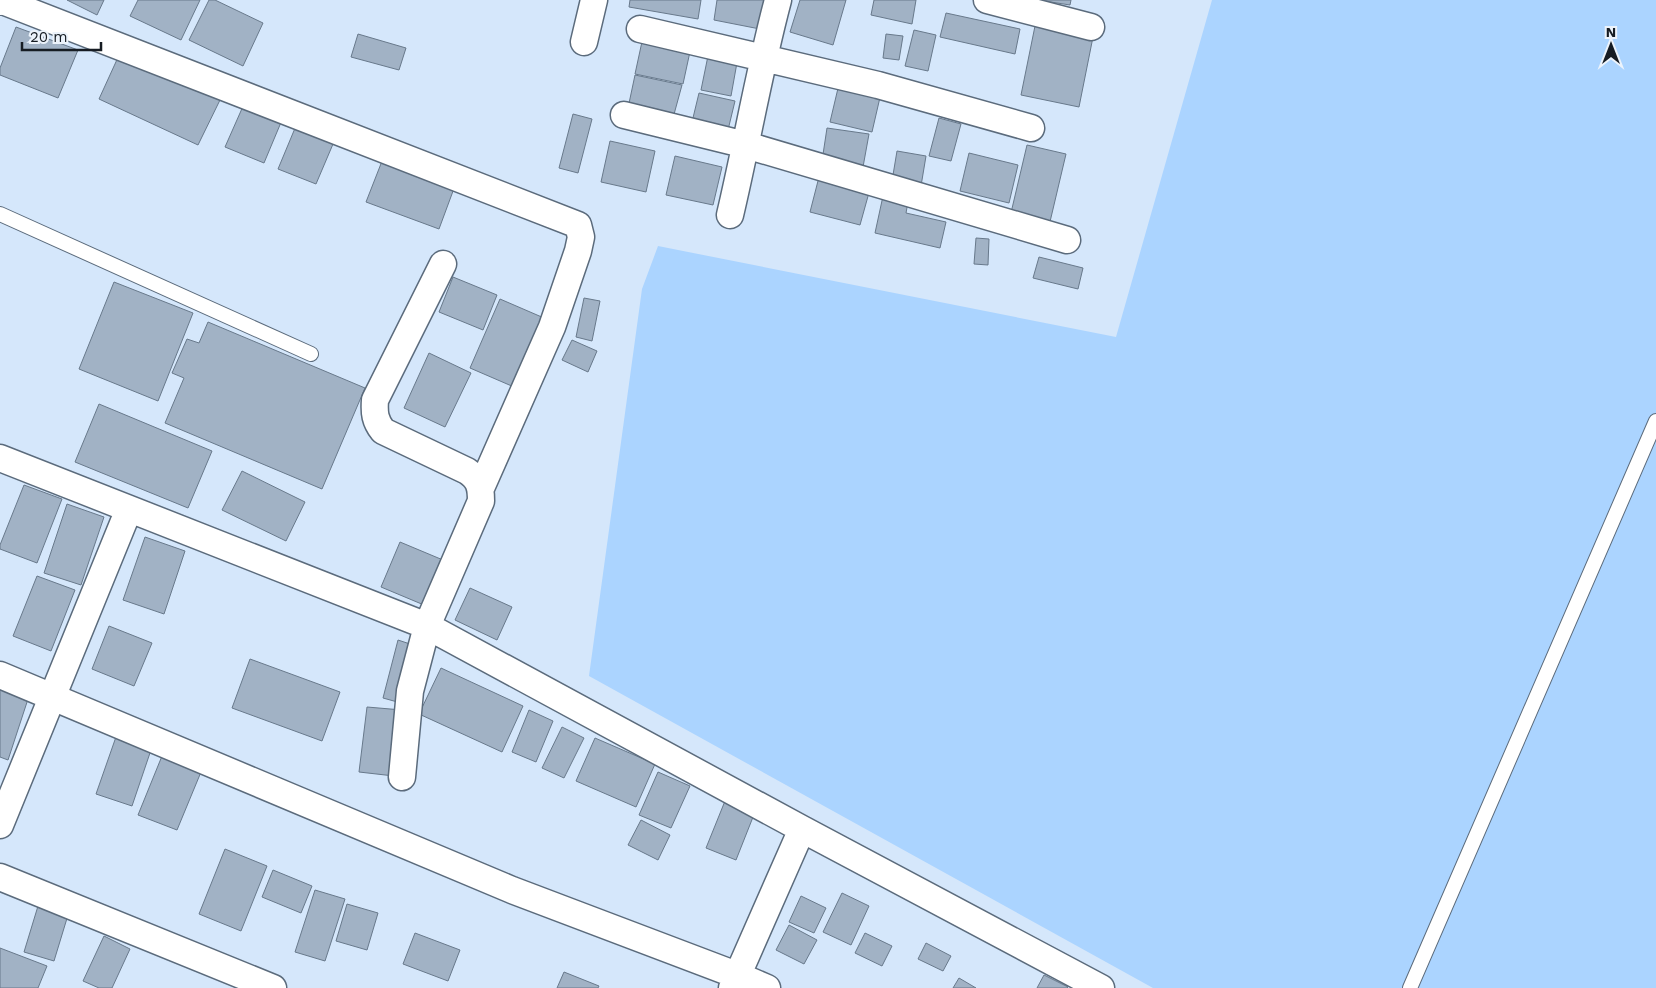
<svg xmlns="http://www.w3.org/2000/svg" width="1656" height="988" font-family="'Work Sans',sans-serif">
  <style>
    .green { fill: #abd4ff }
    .building { fill: #a1b2c5; stroke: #68798b }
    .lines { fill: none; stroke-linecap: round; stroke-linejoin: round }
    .service-casing { stroke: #5b6b7c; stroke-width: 16 }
    .minor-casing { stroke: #5b6b7c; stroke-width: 29 }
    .primary-casing { stroke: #5b6b7c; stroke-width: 30 }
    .service { stroke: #fff; stroke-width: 14 }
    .minor { stroke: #fff; stroke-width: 26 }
    .primary { stroke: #fff; stroke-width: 28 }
  </style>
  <rect width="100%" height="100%" fill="#d5e7fb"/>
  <path class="green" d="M1212 0H1656V988H1153L589 676 642 289 658 246 1116 337Z"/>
  <path class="building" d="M67 0H104L97 15Z
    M138 0H200L181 40 130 16Z
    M209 0H215L263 23 243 66 189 40Z
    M630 0H701L698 19 629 7Z
    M717 0H770L765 30 714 20Z
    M800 0H846L833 45 790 32Z
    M874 0H916L912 24 871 15Z
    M1038 0H1071L1070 5Z
    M946 13 1020 29 1015 54 940 37Z
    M1035 26 1093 37 1079 107 1021 95Z
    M16 27 78 50 58 98 0 75V68Z
    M914 30 936 35 928 71 905 66Z
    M358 34 406 48 399 70 351 57Z
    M886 34 903 36 899 60 883 58Z
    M643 37 691 47 683 84 635 74Z
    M709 51 738 57 731 96 701 90Z
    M120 53 220 100 198 145 99 99Z
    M635 75 682 85 673 118 628 108Z
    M839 84 881 93 872 132 830 122Z
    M699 93 735 101 728 130 692 122Z
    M244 104 282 120 264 163 225 147Z
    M573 114 592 119 578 173 559 168Z
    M939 118 961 124 951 161 929 156Z
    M298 121 336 137 316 184 278 169Z
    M827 128 869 134 863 167 822 161Z
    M610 141 655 151 646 192 601 182Z
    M1027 145 1066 154 1049 226 1010 217Z
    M897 151 926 156 921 186 892 181Z
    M969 153 1018 165 1009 203 960 191Z
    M384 156 456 183 439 229 366 202Z
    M675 156 722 167 713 205 666 195Z
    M819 177 870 189 860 225 810 212Z
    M883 196 908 202 906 213 946 222 940 248 875 233Z
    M976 238 989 239 988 265 974 264Z
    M1039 257 1083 268 1078 289 1033 278Z
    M453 277 497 295 483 330 439 312Z
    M114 282 193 313 158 401 79 369Z
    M584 298 600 301 592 341 576 337Z
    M500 299 544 318 514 387 470 368Z
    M208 322 365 388 322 489 165 423 184 378 172 373 187 339 199 343Z
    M572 340 597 351 588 372 562 360Z
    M429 353 471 373 445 427 404 408Z
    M99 404 212 451 188 508 75 462Z
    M242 471 305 502 286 541 222 510Z
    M24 485 62 499 37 563 0 549V545Z
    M67 504 104 517 81 585 44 573Z
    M145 537 185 551 164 614 123 600Z
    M400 542 443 560 424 605 381 587Z
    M37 576 75 590 51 651 13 636Z
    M470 588 512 607 497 640 455 620Z
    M109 626 152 643 134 686 92 669Z
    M398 640 416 646 401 703 383 698Z
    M250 659 340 692 322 741 232 708Z
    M441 668 523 706 502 752 419 714Z
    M0 686 29 696 8 760 0 757Z
    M367 707 402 710 394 776 359 772Z
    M529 710 553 721 536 762 512 752Z
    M562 727 584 738 564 778 542 768Z
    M117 734 152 747 132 806 96 794Z
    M595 738 655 764 636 807 576 781Z
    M162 756 201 772 177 830 138 815Z
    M658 772 690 786 671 828 639 815Z
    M725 801 755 812 736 860 706 848Z
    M641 820 670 835 658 860 628 845Z
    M225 849 267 866 241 931 199 914Z
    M273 870 312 886 301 913 262 897Z
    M315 890 345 899 325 961 295 952Z
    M842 893 869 906 851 945 823 932Z
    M801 896 826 908 814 933 789 922Z
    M347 904 378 913 367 950 336 941Z
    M38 906 68 915 54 961 24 952Z
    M789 925 817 940 804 964 776 950Z
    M415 933 460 950 448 981 403 964Z
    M865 933 892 946 882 966 855 953Z
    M104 936 130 949 112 988H99L83 981Z
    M926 943 951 956 943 971 918 959Z
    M0 948 47 966 38 988H0Z
    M564 972 599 986 598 988H557Z
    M1044 975 1068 987 1067 988H1037Z
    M959 978 976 988H953Z"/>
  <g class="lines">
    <g class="service-casing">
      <path id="service" d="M0 214 311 354
        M1410 988 1656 421"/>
    </g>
    <g class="minor-casing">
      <path id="minor" d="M0 0 578 225 581 237 578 251 552 327 481 488
        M987 0 1091 27
        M640 29 878 85 1031 128
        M584 42 594 0
        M624 115 746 145 1067 240
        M730 215C747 143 759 71 778 0
        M0 458 427 626 802 829 1101 988
        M0 675 512 890 739 976 767 988
        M402 777 410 691 427 626 481 501C481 486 479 479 467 471L383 431C375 421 374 413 375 400L443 264
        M0 825 129 509
        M0 877 273 988
        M732 988 802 829"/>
    </g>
    <g class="primary-casing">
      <path id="primary" d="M0 1V0"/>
    </g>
    <use href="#service" class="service"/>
    <use href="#minor" class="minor"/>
    <use href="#primary" class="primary"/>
  </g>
  <g transform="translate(1611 45)" stroke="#ecf3fb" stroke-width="4" paint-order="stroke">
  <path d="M0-4L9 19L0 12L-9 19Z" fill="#161c23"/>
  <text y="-8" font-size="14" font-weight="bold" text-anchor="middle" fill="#161c23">N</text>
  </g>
  <path d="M22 42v8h79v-8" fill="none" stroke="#161c23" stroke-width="2.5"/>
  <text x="30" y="42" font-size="15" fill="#161c23" stroke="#ecf3fb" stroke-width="4" paint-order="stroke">20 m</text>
</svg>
